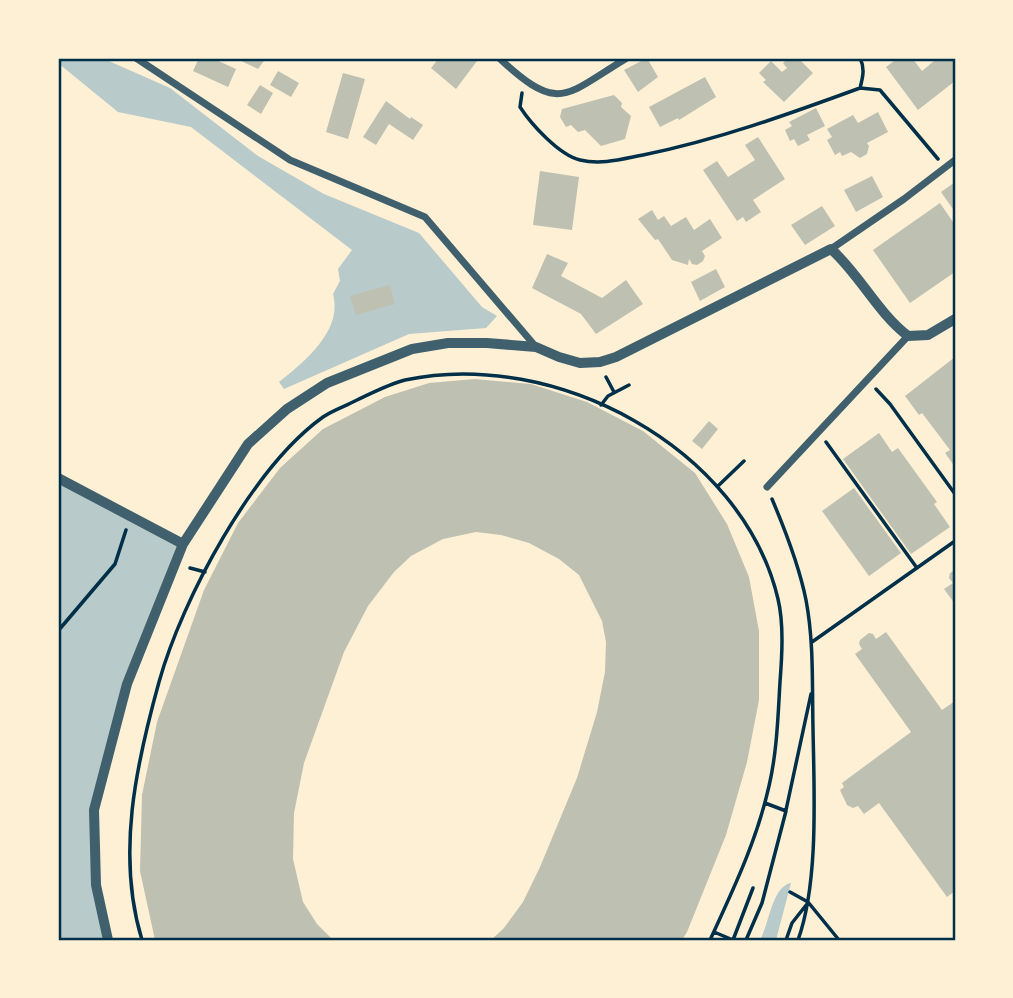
<svg xmlns="http://www.w3.org/2000/svg" width="1013" height="998" font-family="Merriweather,serif">
  <style>
    .green { fill: #b9caca }
    .building { fill: #bec0b2 }
    .lines { fill: none; stroke-linecap: round; stroke-linejoin: round }
    .path { stroke: #003049; stroke-width: 3.5 }
    .minor { stroke: #3f606c; stroke-width: 7 }
    .tertiary { stroke: #3f606c; stroke-width: 10 }
    .neatline { fill: none; stroke: #003049; stroke-width: 2.5 }
  </style>
  <rect width="100%" height="100%" fill="#fdf0d5"/>
  <path class="green" d="M58 58H102L170 88 258 156 324 194 419 233 482 307 497 316 486 328 409 334 284 389 279 382C304 362 343 331 333 294L340 281 338 269 352 250 191 127 118 112 58 63Z
    M58 478 183 544 127 684 94 810 96 885 108 940H58Z
    M791 883 776 940H760C769 925 772 886 791 883Z"/>
  <path class="building" d="M199 58H212L236 69 228 87 193 71Z
    M235 58H266L258 69Z
    M439 58H473L477 61 456 89 431 68Z
    M647 58 658 77 638 92 624 70Z
    M788 58H798L813 73 784 102 763 82 766 80 759 73 771 61 782 72 787 68 783 63Z
    M898 58H912L922 71 934 61 931 58H955V81L918 110 886 67Z
    M278 71 299 83 291 97 270 85Z
    M343 73 365 79 348 139 326 132Z
    M705 77 716 97 679 120 678 118 660 127 649 107Z
    M260 85 273 93 261 114 247 105Z
    M614 95 622 103 621 107 631 116 625 139 601 146 585 130 578 132 571 125 566 127 560 117 562 109Z
    M386 101 410 119 411 117 423 125 413 140 389 124 376 145 363 137Z
    M816 108 825 126 807 135 810 140 798 146 794 139 790 141 785 130 792 126 789 122Z
    M878 112 888 132 867 143 869 146 867 154 860 158 851 152 842 156 840 152 835 155 827 140 832 137 827 129 853 115 858 123Z
    M758 137 785 179 753 200 761 212 746 222 743 217 737 221 703 170 717 161 728 177 755 160 745 145Z
    M540 171 579 177 572 230 533 225Z
    M872 176 883 197 856 212 844 190Z
    M955 182V212L941 192Z
    M940 203 955 225V272L910 303 873 250Z
    M822 206 835 226 805 245 791 225Z
    M652 210 658 220 664 216 671 226 686 217 694 230 710 219 722 238 702 251 705 256 703 261 697 265 692 264 689 259 688 265 672 260 658 239 655 240 638 219Z
    M547 254 568 263 561 276 602 298 626 280 643 304 596 334 581 314 532 288Z
    M716 269 725 287 700 301 691 282Z
    M390 285 395 304 356 315 350 296Z
    M955 357V467L945 453 950 450 922 413 919 415 905 396Z
    M475 379 531 384 587 402 643 431 695 473 727 524 749 577 759 631V700L747 762 726 835 687 932 682 940H491L504 928 523 902 540 867 577 778 597 712 605 672 606 642 602 621 579 575 559 559 529 543 501 535 476 532 443 539 411 556 394 572 368 606 344 652 304 763 294 813 293 859 303 902 317 924 333 940H155L140 871 142 795 157 722 204 590 238 523 280 468 323 429 385 397 429 383Z
    M709 421 718 429 702 449 692 441Z
    M879 433 892 452 898 448 937 502 934 504 950 527 911 554 843 459Z
    M854 488 901 553 869 576 822 511Z
    M955 570V604L944 589 953 583 949 578 950 573Z
    M886 632 942 710 955 701V891L947 897 879 803 864 814 858 806 853 808 847 805 840 790 844 787 842 783 911 732 855 654 862 649 859 644 860 640 869 633 873 634 876 639Z"/>
  <g class="lines">
    <path class="path" d="M860 88C863 77 865 68 860 58
      M522 93 520 107C531 124 559 155 580 160 602 165 622 159 643 155 717 140 789 114 860 88L880 90 938 159
      M606 377 614 392
      M876 389 890 404 955 494
      M601 405 608 396 629 385
      M826 442 917 568
      M718 486 744 461
      M772 499C786 532 799 565 806 600 814 642 812 685 813 728 814 791 819 882 798 940
      M190 568 205 572
      M58 631 115 564 126 530
      M812 642 955 541
      M786 810 811 694
      M790 892 808 902 839 940
      M714 932 733 940 753 888
      M142 940C116 855 136 765 159 682 182 599 253 467 323 417 333 410 346 406 357 400 372 393 389 384 405 380 554 348 742 447 778 599 784 624 782 656 780 682 778 716 777 752 769 786 757 840 733 890 710 940
      M746 940 762 903 786 811 765 803
      M786 940 792 923 807 904"/>
    <path class="minor" d="M136 58 290 160 425 217 536 347
      M499 58C560 115 565 95 627 58
      M831 249 904 199 955 160
      M767 487 908 336"/>
    <path class="tertiary" d="M58 478 183 544
      M108 940 96 885 94 810 127 684 183 544 248 444 287 409 327 383 412 349 448 343H487L536 347 559 357 580 363 600 362 616 357 831 249C860 275 877 312 908 336L928 335 955 319"/>
  </g>
  <rect width="1013" height="998" fill="none" stroke="#fdf0d5" stroke-width="119"/>
  <rect x="60" y="60" width="894" height="879" class="neatline"/>
</svg>
